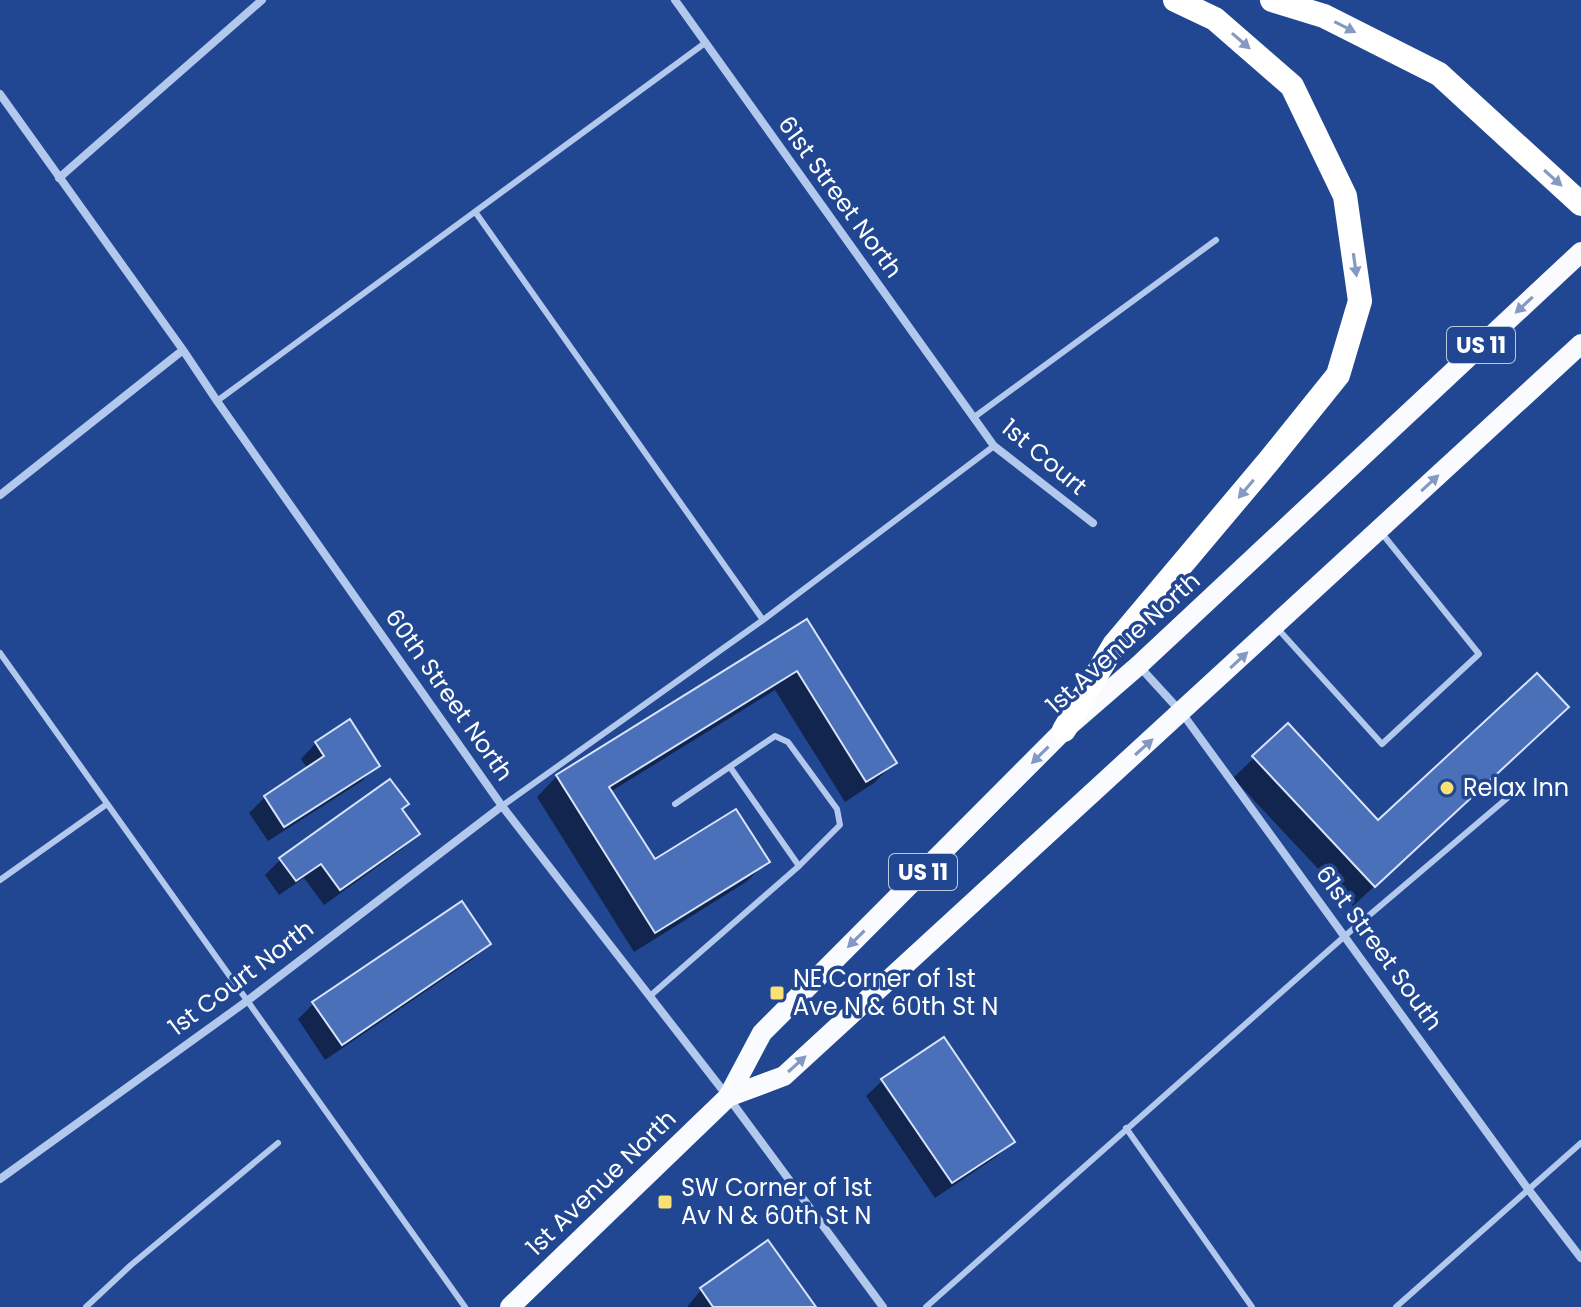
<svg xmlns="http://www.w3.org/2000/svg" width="1581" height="1307" font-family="Poppins,sans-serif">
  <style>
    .shadow { fill: #0007 }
    .building { fill: #4a70b9; stroke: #d9e4fa; stroke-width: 2 }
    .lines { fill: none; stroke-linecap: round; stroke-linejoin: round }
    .service { stroke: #b3c8ed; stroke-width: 6 }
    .minor { stroke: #b3c8ed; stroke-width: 8 }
    .primary { stroke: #fafbff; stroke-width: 20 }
    .motorway { stroke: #fff; stroke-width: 24 }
    .oneway { fill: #859ac3 }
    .oneway2 { fill: #8398c3 }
    .poi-dot { fill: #fae075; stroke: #214792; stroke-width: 3 }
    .labels { text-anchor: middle; stroke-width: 7; stroke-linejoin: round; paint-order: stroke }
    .shield { fill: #214792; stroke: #bcc8de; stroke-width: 2 }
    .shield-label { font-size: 22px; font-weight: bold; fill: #fff }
    .street-label { font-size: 24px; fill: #fff; stroke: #214792 }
    .poi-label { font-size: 24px; fill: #fff; stroke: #214792; text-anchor: start }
  </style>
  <rect width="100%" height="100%" fill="#214792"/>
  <path class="shadow" d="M807 621 895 762 874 783 845 802 775 690 610 792 654 862H767L746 882 634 952 537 797 557 776Z
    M1545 728 1353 906 1233 778 1254 758 1378 823Z
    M316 743 377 765 362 781 268 841 249 813 265 797 308 769 301 759Z
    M401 809 418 833 402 849 324 905 304 878 279 895 265 875 281 859Z
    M488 944 473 959 325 1060 298 1019 313 1004Z
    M943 1040 1012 1142 996 1157 935 1198 866 1096 882 1081Z
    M767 1243 814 1307H687L701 1290Z"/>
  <path class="building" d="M807 619 897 763 866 782 797 671 609 787 655 859 736 809 770 862 655 933 556 775Z
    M1537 673 1569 707 1375 887 1252 756 1288 723 1378 820Z
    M350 719 380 766 284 827 264 796 324 756 315 742Z
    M390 779 409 804 402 809 420 834 340 890 321 864 296 881 279 858Z
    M462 901 491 944 342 1045 312 1002Z
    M944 1037 1015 1142 952 1183 881 1079Z
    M768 1240 816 1307H713L700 1288Z"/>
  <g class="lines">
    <path class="service" d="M476 213 763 620
      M217 401 705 43
      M973 418 1216 240
      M1278 629 1382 744 1479 654 1380 531
      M0 653 465 1307
      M730 767 799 866
      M502 806 763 620 994 446
      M0 880 107 804
      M650 996 799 866 840 825 837 809 788 742 775 736 675 804
      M1126 1128 1252 1307
      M86 1307 131 1265 278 1143
      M926 1307 1346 935 1525 783
      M1396 1307 1581 1143"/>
    <path class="minor" d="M675 0 994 446 1093 523
      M0 94 183 350 217 401 502 806 728 1097 883 1307
      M59 178 262 0
      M0 495 183 350
      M1139 666 1182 713 1528 1189 1581 1258
      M0 1179 247 1001 502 806"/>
    <path class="primary" d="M728 1097 784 1076 1581 344
      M510 1307 728 1097 762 1033 1064 730 1139 665 1581 252"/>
    <path class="motorway" d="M1272 0 1324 16 1439 74 1581 204
      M1064 730 1114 645 1268 462 1338 375 1360 301 1345 196 1292 86 1215 19 1175 0"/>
  </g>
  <defs><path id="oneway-solid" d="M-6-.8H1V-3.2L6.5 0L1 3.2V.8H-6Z" transform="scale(2)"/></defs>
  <g class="oneway">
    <use href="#oneway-solid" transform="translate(1345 27) rotate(27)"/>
    <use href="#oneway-solid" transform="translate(1241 41) rotate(41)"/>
    <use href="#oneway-solid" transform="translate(1553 178) rotate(42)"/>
    <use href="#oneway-solid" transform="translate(1355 265) rotate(82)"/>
    <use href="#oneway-solid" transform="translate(1246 489) rotate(130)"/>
  </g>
  <g class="oneway2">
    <use href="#oneway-solid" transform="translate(1524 305) rotate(137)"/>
    <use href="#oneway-solid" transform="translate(1430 483) rotate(-43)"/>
    <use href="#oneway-solid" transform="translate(1239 660) rotate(-43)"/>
    <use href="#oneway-solid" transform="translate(1144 747) rotate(-42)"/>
    <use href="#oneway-solid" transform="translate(1040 755) rotate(135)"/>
    <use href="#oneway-solid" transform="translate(856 939) rotate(135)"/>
    <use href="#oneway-solid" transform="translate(797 1064) rotate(-42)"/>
  </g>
  <g class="poi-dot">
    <circle cx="1447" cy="788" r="8"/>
    <rect x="769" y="985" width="16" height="16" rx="4"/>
    <rect x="657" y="1194" width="16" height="16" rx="4"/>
  </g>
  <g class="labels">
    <g class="shield">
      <rect x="1447" y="327" width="68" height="36" rx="6"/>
      <rect x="889" y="854" width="68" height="36" rx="6"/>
    </g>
    <g class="shield-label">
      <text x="1481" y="353">US 11</text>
      <text x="923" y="880">US 11</text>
    </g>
    <g class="street-label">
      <text transform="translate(840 197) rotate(54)" y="8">61st Street North</text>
      <text transform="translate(1044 457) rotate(40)" y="8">1st Court</text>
      <text transform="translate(1123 643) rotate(-42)" y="8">1st Avenue North</text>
      <text transform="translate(449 695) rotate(55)" y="8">60th Street North</text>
      <text transform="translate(1379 948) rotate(54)" y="8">61st Street South</text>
      <text transform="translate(241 978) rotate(-37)" y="8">1st Court North</text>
      <text transform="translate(601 1183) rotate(-44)" y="8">1st Avenue North</text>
    </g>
    <g class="poi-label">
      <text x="1463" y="796">Relax Inn</text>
      <text x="793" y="987">NE Corner of 1st<tspan x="793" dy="28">Ave N &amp; 60th St N</tspan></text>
      <text x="681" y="1196">SW Corner of 1st<tspan x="681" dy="28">Av N &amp; 60th St N</tspan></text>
    </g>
  </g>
</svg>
